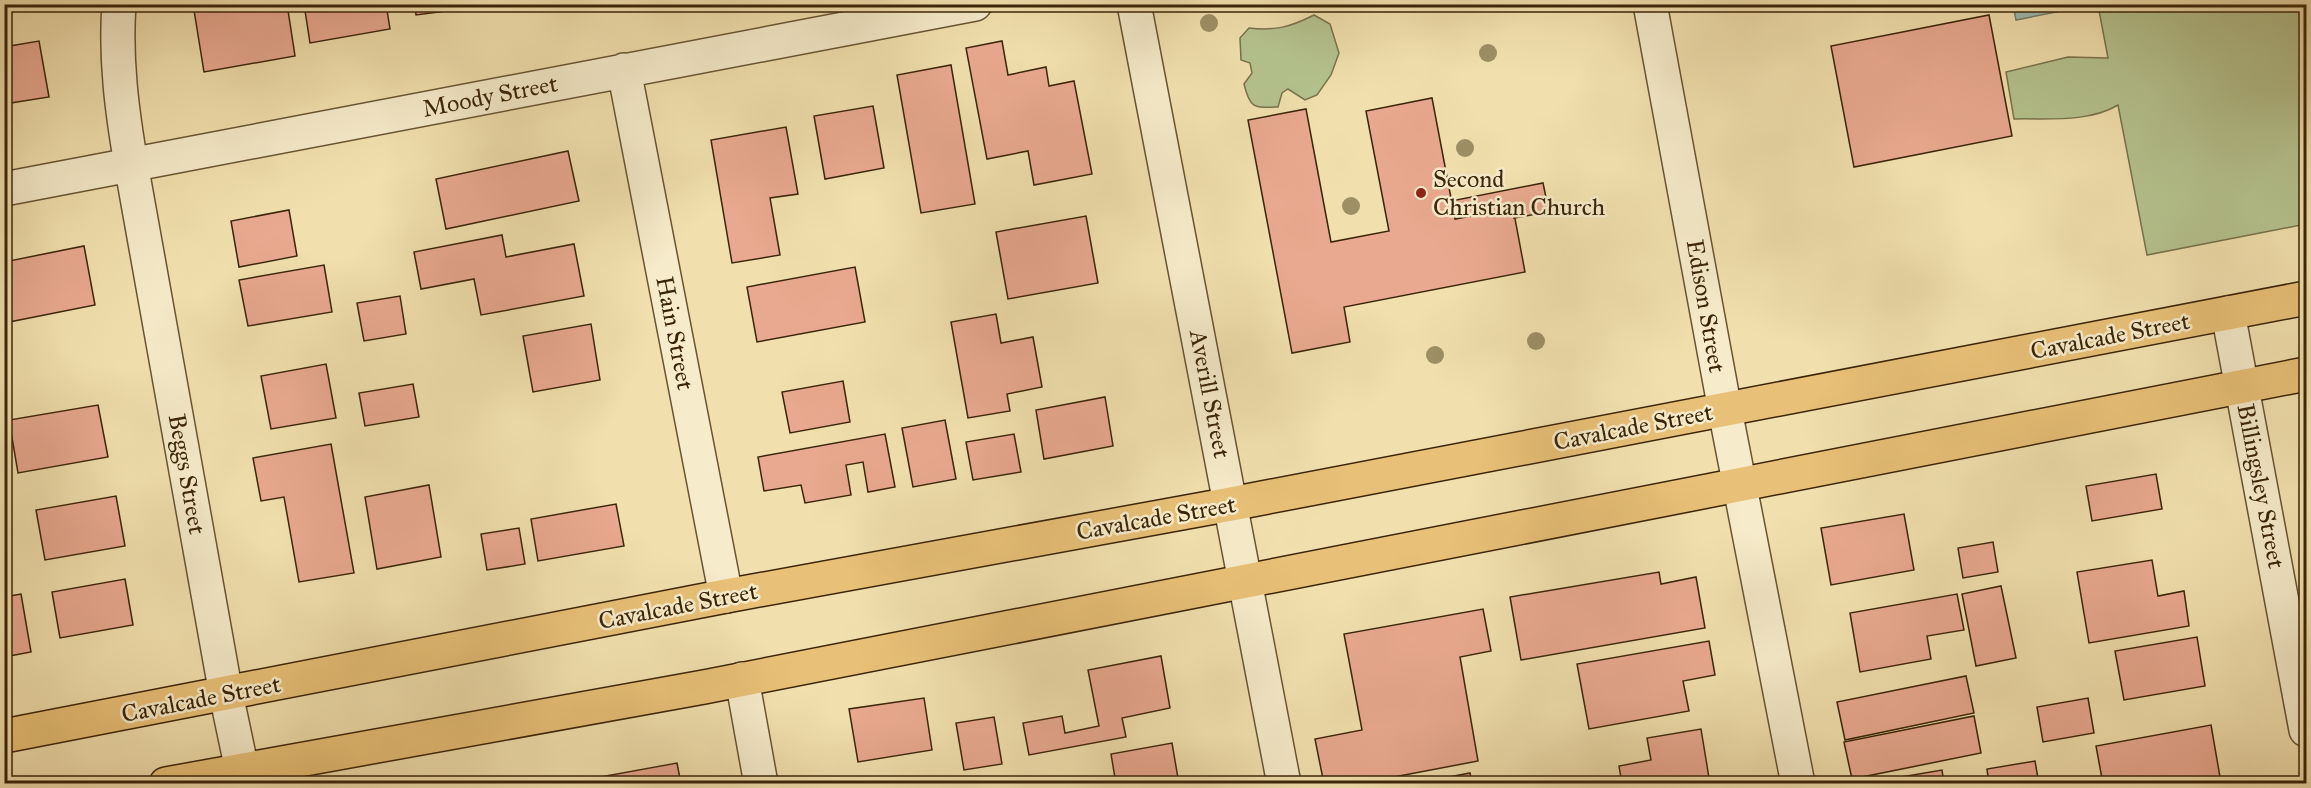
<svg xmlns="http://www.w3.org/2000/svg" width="2311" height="788" font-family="'IM FELL Great Primer',serif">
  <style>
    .green { fill: #b5c38e; stroke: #78744c; stroke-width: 1.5 }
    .water { fill: #9bbcaf; stroke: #75806d; stroke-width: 1.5 }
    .building { fill: #e9a990; stroke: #3b2509; stroke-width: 1.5 }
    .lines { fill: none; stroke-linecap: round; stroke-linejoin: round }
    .minor-casing { stroke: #685432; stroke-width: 36 }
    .major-casing { stroke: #3b2509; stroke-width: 36 }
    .minor { stroke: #f6ebca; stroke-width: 33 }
    .major { stroke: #e8c077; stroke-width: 33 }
    .tree { fill: #9e8f65 }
    .poi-dot { fill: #8f2418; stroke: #f6ebca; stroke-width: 2 }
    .labels { text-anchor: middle; stroke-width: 5; stroke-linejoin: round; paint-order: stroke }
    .street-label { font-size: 24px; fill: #3b2509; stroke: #f6ebca }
    .poi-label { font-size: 24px; fill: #3b2509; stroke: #f6ebca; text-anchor: start }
  </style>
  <rect width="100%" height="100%" fill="#f1e0ae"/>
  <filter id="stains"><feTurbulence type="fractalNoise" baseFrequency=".00333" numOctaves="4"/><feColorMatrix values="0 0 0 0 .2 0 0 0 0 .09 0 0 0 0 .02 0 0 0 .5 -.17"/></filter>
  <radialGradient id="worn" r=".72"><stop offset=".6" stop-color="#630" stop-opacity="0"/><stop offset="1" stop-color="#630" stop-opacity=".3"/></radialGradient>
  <path class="green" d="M2098 5H2306V224L2147 255 2118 105C2088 123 2047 118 2014 119L2006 72 2068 57 2108 58Z
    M1314 15 1330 24 1339 53 1331 75 1317 95 1305 100 1288 89 1282 93 1278 107C1254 108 1250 109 1244 84L1252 73 1250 63 1241 60 1240 38 1249 28C1276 31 1290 27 1314 15Z"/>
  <path class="water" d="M2013 5H2072V9L2016 20Z"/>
  <path class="building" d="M193 4H287L295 56 204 72Z
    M304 4H386L390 29 310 43Z
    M415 4H492V5L416 15Z
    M1989 15 2012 136 1854 167 1831 46Z
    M39 41 49 97 4 104V47Z
    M1002 41 1008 75 1046 67 1049 86 1074 81 1092 174 1034 185 1028 151 987 159 966 48Z
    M951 65 975 204 921 213 897 75Z
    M1432 98 1455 219 1513 208 1525 272 1344 307 1350 342 1292 353 1248 120 1306 109 1331 242 1389 231 1366 111Z
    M873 106 884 168 825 179 814 116Z
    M786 127 798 194 770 198 780 255 732 263 711 140Z
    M568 151 579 201 446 229 436 179Z
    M1543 183 1549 212 1514 218 1513 208 1455 219 1451 201Z
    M289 210 297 256 239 267 231 221Z
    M1086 216 1098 283 1008 299 996 232Z
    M502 235 506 257 574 244 584 296 481 315 474 279 421 289 414 252Z
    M84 246 95 305 4 323V262Z
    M324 265 332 312 248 326 239 280Z
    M855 267 865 322 757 342 747 287Z
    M400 296 406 334 364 341 357 303Z
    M996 314 1001 343 1033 337 1042 387 1007 394 1010 411 968 418 951 322Z
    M591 324 600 380 533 392 523 336Z
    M326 364 336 418 271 429 261 376Z
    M843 381 850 422 790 433 782 392Z
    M413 384 419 417 365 426 359 393Z
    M1105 397 1113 446 1044 459 1036 410Z
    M98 405 108 457 18 473 9 420Z
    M945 420 956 479 913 487 902 428Z
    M885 434 895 487 868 492 863 462 846 465 851 495 805 503 801 485 764 491 758 457Z
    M1014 434 1021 472 973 480 966 442Z
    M331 444 354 573 299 582 284 497 261 501 253 458Z
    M2156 474 2162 509 2092 521 2086 486Z
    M429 485 441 557 377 569 365 497Z
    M116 496 125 546 45 560 36 510Z
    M616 504 624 546 538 561 531 519Z
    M1904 514 1914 570 1831 585 1821 528Z
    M519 528 525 564 487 570 481 534Z
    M1993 542 1998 572 1963 578 1958 548Z
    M2152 560 2158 596 2184 591 2189 626 2089 643 2077 572Z
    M1659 572 1661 584 1696 577 1705 628 1521 660 1510 597Z
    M125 579 133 625 60 638 52 592Z
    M2001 586 2016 658 1976 666 1962 594Z
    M21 594 31 652 4 657V597Z
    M1957 594 1964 630 1927 636 1931 659 1860 672 1850 613Z
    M1483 609 1491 651 1460 657 1478 761 1357 784H1324L1315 739 1362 730 1344 634Z
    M2197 637 2205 686 2124 700 2115 651Z
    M1709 641 1715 675 1683 681 1689 711 1589 729 1577 664Z
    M1161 656 1170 708 1122 718 1126 737 1029 755 1023 723 1062 716 1065 733 1099 726 1088 670Z
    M1966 676 1974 713 1845 740 1837 702Z
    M924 698 932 750 858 762 849 709Z
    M2088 698 2094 733 2043 742 2037 707Z
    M1974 716 1981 753 1852 779 1844 742Z
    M994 717 1002 764 964 770 956 723Z
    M2211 725 2220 777 2182 784H2103L2096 746Z
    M1701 729 1710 784H1622L1619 766 1651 760 1647 738Z
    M1172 743 1179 784H1116L1111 754Z
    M2035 761 2039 784H1989L1987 769Z
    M677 763 681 784H601L600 777Z
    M1942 770 1944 784H1872V782Z
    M1470 773 1472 784H1413Z"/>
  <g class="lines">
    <g class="minor-casing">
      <path id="minor" d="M119 4C115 59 122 111 131 164L226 694 245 784
        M1134 4 1284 784
        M1650 4 1725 410 1798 784
        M624 70 726 596
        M4 189 975 4
        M2228 313 2306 730
        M742 679 761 784"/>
    </g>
    <g class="major-casing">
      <path id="major" d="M4 736 726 596 1231 504 2306 298
        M166 784 704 687 2306 374"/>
    </g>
    <use href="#minor" class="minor"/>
    <use href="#major" class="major"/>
  </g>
  <g class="tree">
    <circle cx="1209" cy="23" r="9"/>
    <circle cx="1488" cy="53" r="9"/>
    <circle cx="1465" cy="148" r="9"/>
    <circle cx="1351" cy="206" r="9"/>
    <circle cx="1536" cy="341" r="9"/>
    <circle cx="1435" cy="355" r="9"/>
  </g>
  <circle class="poi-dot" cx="1421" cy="193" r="6"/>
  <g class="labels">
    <g class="street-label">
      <text transform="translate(490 96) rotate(-11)" y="8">Moody Street</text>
      <text transform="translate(1706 306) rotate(80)" y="8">Edison Street</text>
      <text transform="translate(675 333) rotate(79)" y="8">Hain Street</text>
      <text transform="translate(2110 336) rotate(-11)" y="8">Cavalcade Street</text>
      <text transform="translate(1210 394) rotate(79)" y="8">Averill Street</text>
      <text transform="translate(1633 427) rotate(-11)" y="8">Cavalcade Street</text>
      <text transform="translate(187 474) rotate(80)" y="8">Beggs Street</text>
      <text transform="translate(2261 486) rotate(79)" y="8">Billingsley Street</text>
      <text transform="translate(1156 518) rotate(-10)" y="8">Cavalcade Street</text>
      <text transform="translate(678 606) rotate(-11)" y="8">Cavalcade Street</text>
      <text transform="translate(201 699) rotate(-11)" y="8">Cavalcade Street</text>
    </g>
    <g class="poi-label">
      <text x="1433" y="187">Second<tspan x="1433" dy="28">Christian Church</tspan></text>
    </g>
  </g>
  <rect width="2311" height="788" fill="none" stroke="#f1e0ae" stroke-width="24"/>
  <rect x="6" y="6" width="2299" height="776" fill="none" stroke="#3b2509" stroke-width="3"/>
  <rect x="12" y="12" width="2287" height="764" fill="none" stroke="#3b2509" stroke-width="1.5"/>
  <rect width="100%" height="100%" filter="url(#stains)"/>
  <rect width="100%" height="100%" fill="url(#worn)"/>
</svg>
